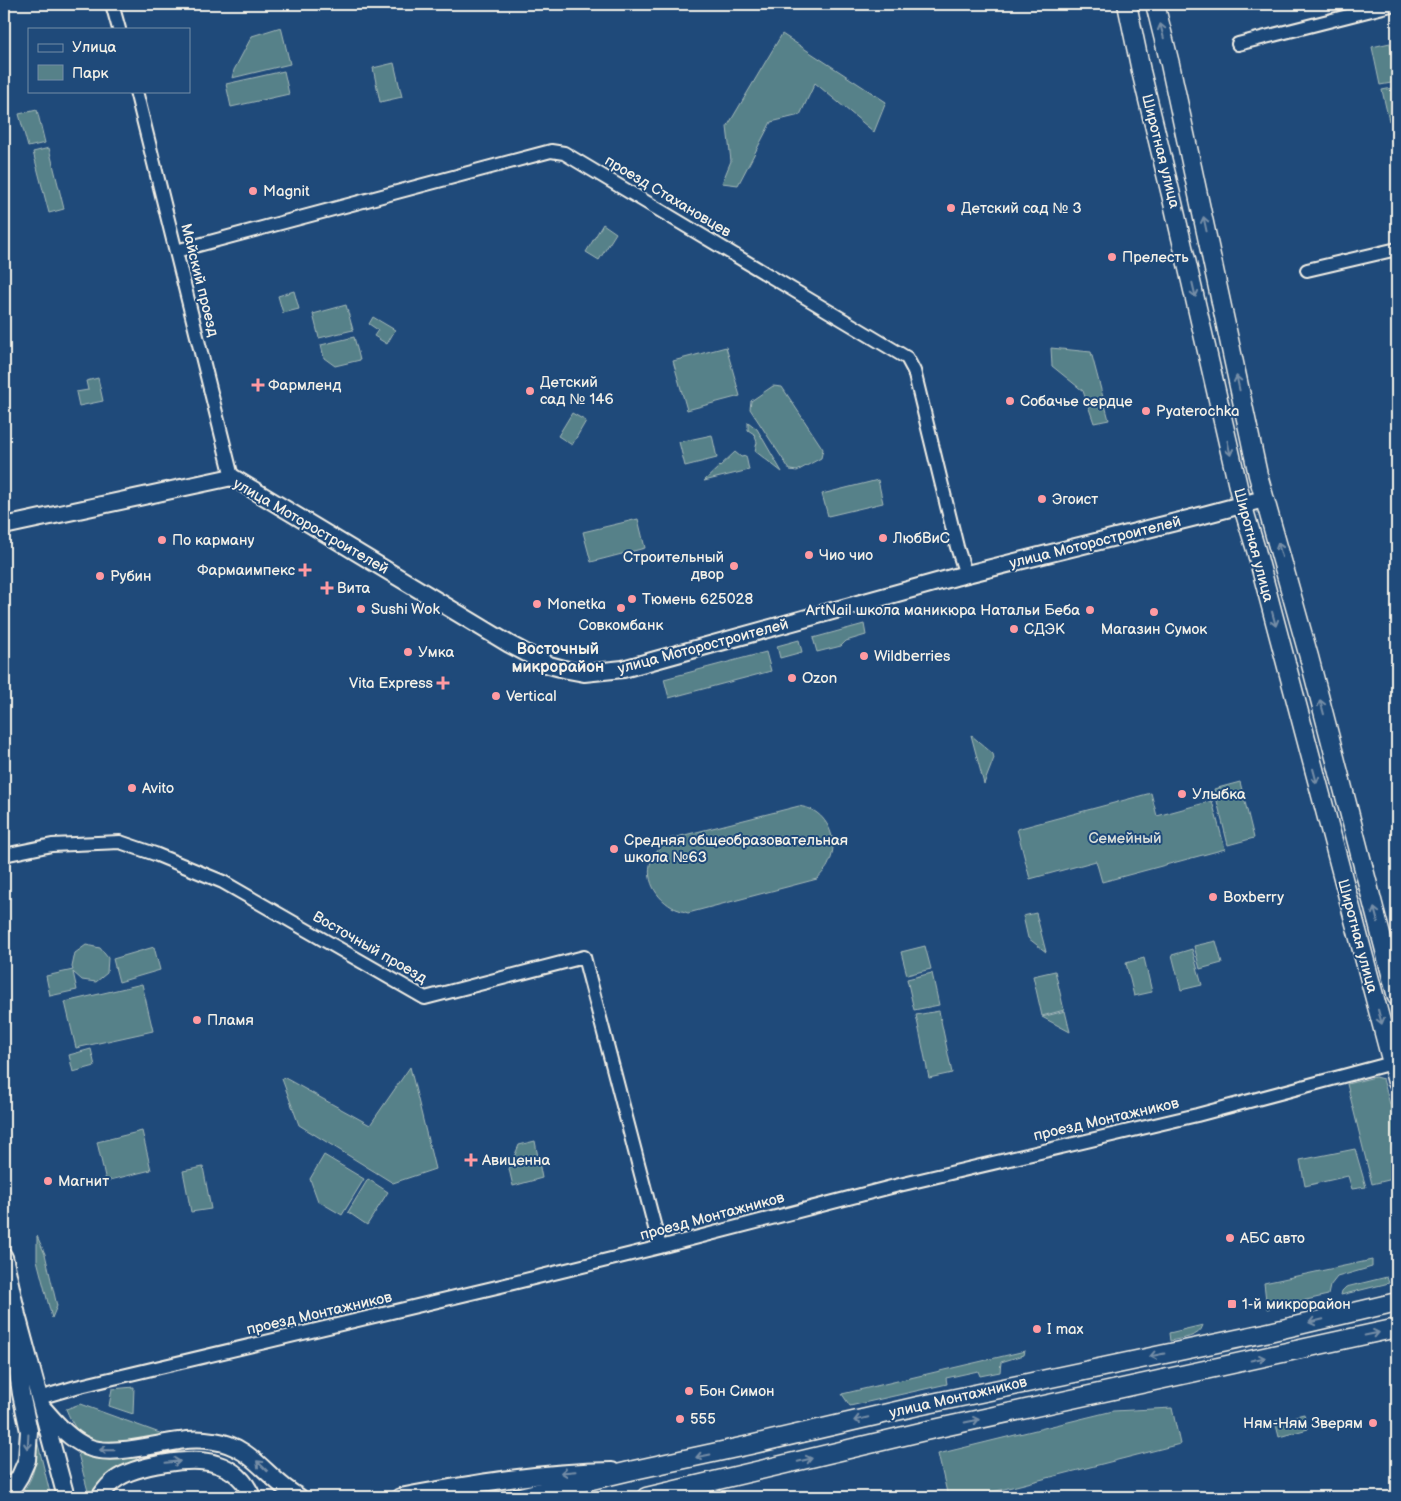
<svg xmlns="http://www.w3.org/2000/svg" width="1401" height="1501" font-family="'Balsamiq Sans',sans-serif">
  <style>
    .green { fill: #568189; stroke: #a5b9b8 }
    .lines { fill: none; stroke-linecap: round; stroke-linejoin: round }
    .minor-casing { stroke: #f4f1e8; stroke-width: 16 }
    .tertiary-casing { stroke: #f4f1e8; stroke-width: 20 }
    .secondary-casing { stroke: #f4f1e8; stroke-width: 21 }
    .minor { stroke: #1f4a7a; stroke-width: 12 }
    .tertiary { stroke: #1f4a7a; stroke-width: 16 }
    .secondary { stroke: #1f4a7a; stroke-width: 18 }
    .oneway { stroke: #748da6 }
    .poi-dot { fill: #ff9aa2; stroke: #1f4a7a; stroke-width: 2 }
    .labels { text-anchor: middle; stroke-width: 4; stroke-linejoin: round; paint-order: stroke }
    .street-label { font-size: 15px; fill: #f4f1e8; stroke: #1f4a7a }
    .poi-label { font-size: 15px; fill: #f4f1e8; stroke: #1f4a7a; text-anchor: start }
    .park-label { font-size: 15px; fill: #dce0da; stroke: #1f4a7a }
    .neighbourhood-label { font-size: 16px; font-weight: bold; fill: #f4f1e8; stroke: #1f4a7a }
  </style>
  <rect width="100%" height="100%" fill="#1f4a7a"/>
  <filter id="ink" filterUnits="userSpaceOnUse"><feTurbulence type="fractalNoise" baseFrequency=".02" numOctaves="2"/><feDisplacementMap in="SourceGraphic" scale="10" xChannelSelector="R" yChannelSelector="G"/><feConvolveMatrix kernelMatrix="1 2 1 2 8 2 1 2 1" color-interpolation-filters="sRGB"/></filter>
  <g filter="url(#ink)">
    <path class="green" d="M281 27 290 64 232 78 234 70 252 36Z
      M782 34 886 102 874 132 815 83 800 115 771 122 738 185 722 183 731 161 727 127Z
      M1390 43 1397 76V82L1380 85 1372 47Z
      M394 63 402 97 380 102 373 68Z
      M284 71 289 94 231 107 226 84Z
      M1397 87V119L1389 121 1382 90Z
      M37 110 45 143 28 147 19 114Z
      M49 148 64 209 49 213 33 152Z
      M603 224 616 233 599 260 586 252Z
      M294 291 299 309 283 313 278 296Z
      M346 305 353 330 319 338 313 314Z
      M373 317 395 330 387 344 374 336 378 330 369 324Z
      M354 337 360 360 335 366 324 358 321 345Z
      M726 347 740 396 687 410 673 361Z
      M1051 348 1091 352 1109 420 1094 423 1083 391 1052 366Z
      M98 378 103 401 79 406 76 392 88 390 86 381Z
      M773 386 782 387 823 449 821 458 797 471 790 470 750 409 751 401Z
      M572 413 586 421 572 445 558 436Z
      M748 422 757 429 782 472 755 451 757 442 754 434 748 430Z
      M712 435 717 458 685 466 679 442Z
      M735 452 741 457 746 456 749 470 704 481Z
      M878 480 883 503 828 516 822 494Z
      M638 519 645 548 591 562 583 532Z
      M864 624 866 635 846 641 841 646 817 652 813 638Z
      M799 640 802 652 780 658 777 646Z
      M766 652 771 671 669 698 664 679Z
      M971 735 993 754 994 758 984 784Z
      M1240 782 1254 838 1228 845 1214 789Z
      M1151 793 1157 816 1212 801 1225 849 1102 882 1096 861 1030 879 1017 829Z
      M799 806C803 807 810 808 814 811 831 821 838 845 829 863 827 869 821 874 817 879L688 913C683 911 677 910 672 907 653 896 642 873 655 853 659 848 665 843 669 839Z
      M1036 913 1046 952 1028 938 1023 916Z
      M1216 941 1222 963 1200 969 1194 946Z
      M86 945 100 948 108 958 107 973 96 982 82 980 73 972 77 990 50 996 46 976 73 970 72 967 75 953Z
      M925 946 931 969 907 975 901 952Z
      M154 947 160 970 119 982 113 959Z
      M1192 949 1202 985 1181 990 1172 955Z
      M1144 958 1152 992 1134 996 1126 963Z
      M1055 971 1064 1010 1042 1016 1033 976Z
      M932 973 939 1005 914 1010 907 979Z
      M142 984 153 1031 76 1048 65 1002Z
      M939 1011 952 1073 929 1078 916 1015Z
      M1065 1011 1070 1032 1042 1017Z
      M91 1049 95 1066 73 1072 69 1055Z
      M410 1067 435 1169 393 1183 299 1125 282 1079 285 1078 370 1125Z
      M1375 1077 1383 1079 1397 1129V1178L1372 1184 1347 1084Z
      M142 1131 151 1170 106 1181 97 1142Z
      M535 1141 542 1178 513 1186 509 1169 519 1145Z
      M1355 1149 1366 1187 1352 1189 1348 1176 1305 1186 1300 1160Z
      M324 1155 364 1179 342 1215 318 1201 310 1179Z
      M203 1167 211 1209 191 1212 183 1171Z
      M368 1179 388 1192 367 1225 348 1212Z
      M37 1236 45 1254 57 1306 52 1318 37 1260Z
      M1372 1260V1267L1337 1277 1330 1286 1328 1295 1267 1309 1264 1283Z
      M1387 1277 1389 1283 1341 1295 1342 1291 1346 1287Z
      M1203 1325C1200 1338 1181 1338 1170 1341L1169 1333Z
      M1025 1351 1024 1355 1001 1362 1000 1372 980 1376 978 1371 946 1378 947 1384 850 1406 842 1394Z
      M134 1387 133 1414 109 1406 112 1389Z
      M80 1404 168 1436C141 1440 100 1454 79 1432 73 1426 69 1416 66 1409Z
      M1172 1408 1180 1444 973 1497H948L938 1454 1113 1411Z
      M1304 1414 1308 1429 1279 1437 1275 1421Z
      M37 1440 51 1497H17C35 1481 36 1463 37 1440Z
      M77 1450C98 1460 114 1458 136 1457L137 1459 115 1470 101 1480 89 1495Z"/>
    <g class="lines">
      <g class="minor-casing">
        <path id="minor" d="M112 4 119 29
          M1238 44 1395 4
          M136 91 232 477
          M176 251 551 151 564 153 907 358 914 371 957 547 966 575
          M1307 270 1397 249
          M4 855 52 845 120 842 155 854 223 882 425 998 584 957 660 1247
          M39 1398 76 1387 501 1286 660 1247 895 1186 1197 1115 1392 1063"/>
      </g>
      <g class="tertiary-casing">
        <path id="tertiary" d="M4 526 232 477 509 644 549 665 568 670 584 673 623 669 955 577 1196 517 1264 499
          M4 1257 17 1315 66 1497
          M42 1407C56 1423 69 1439 88 1447 110 1457 155 1444 179 1441 190 1439 203 1439 214 1441 253 1446 268 1481 299 1497
          M4 1492 15 1484 20 1476 27 1460 29 1431 21 1394 14 1346 16 1324
          M100 1497C104 1491 109 1484 115 1480 135 1465 193 1456 216 1464 233 1469 246 1481 252 1497
          M400 1497C471 1484 540 1472 612 1471"/>
      </g>
      <g class="secondary-casing">
        <path id="secondary" d="M1127 4 1141 71 1173 203 1242 504 1256 550 1397 1082
          M1155 4 1170 64 1258 475 1309 657 1397 997
          M520 1497 634 1470 750 1445 918 1406 1265 1333 1397 1302
          M646 1497 925 1431 1397 1328"/>
      </g>
      <use href="#minor" class="minor"/>
      <use href="#tertiary" class="tertiary"/>
      <use href="#secondary" class="secondary"/>
    </g>
    <defs><path id="oneway-shaft" d="M-6 0H5M1.5-3L5.5 0L1.5 3" fill="none" stroke-width="1.6" stroke-linecap="round" stroke-linejoin="round" transform="scale(1.25)"/></defs>
    <g class="oneway">
      <use href="#oneway-shaft" transform="translate(1162 31) rotate(-104)"/>
      <use href="#oneway-shaft" transform="translate(1205 224) rotate(-102)"/>
      <use href="#oneway-shaft" transform="translate(1194 290) rotate(77)"/>
      <use href="#oneway-shaft" transform="translate(1238 383) rotate(-102)"/>
      <use href="#oneway-shaft" transform="translate(1229 448) rotate(78)"/>
      <use href="#oneway-shaft" transform="translate(1280 550) rotate(-106)"/>
      <use href="#oneway-shaft" transform="translate(1274 619) rotate(75)"/>
      <use href="#oneway-shaft" transform="translate(1322 707) rotate(-105)"/>
      <use href="#oneway-shaft" transform="translate(1315 776) rotate(75)"/>
      <use href="#oneway-shaft" transform="translate(1376 915) rotate(-105)"/>
      <use href="#oneway-shaft" transform="translate(1380 1017) rotate(75)"/>
      <use href="#oneway-shaft" transform="translate(1316 1321) rotate(166)"/>
      <use href="#oneway-shaft" transform="translate(1372 1334) rotate(-12)"/>
      <use href="#oneway-shaft" transform="translate(1157 1355) rotate(169)"/>
      <use href="#oneway-shaft" transform="translate(1258 1359) rotate(-12)"/>
      <use href="#oneway-shaft" transform="translate(861 1419) rotate(167)"/>
      <use href="#oneway-shaft" transform="translate(972 1421) rotate(-12)"/>
      <use href="#oneway-shaft" transform="translate(28 1442) rotate(93)"/>
      <use href="#oneway-shaft" transform="translate(107 1450) rotate(-179)"/>
      <use href="#oneway-shaft" transform="translate(703 1456) rotate(168)"/>
      <use href="#oneway-shaft" transform="translate(805 1460) rotate(-14)"/>
      <use href="#oneway-shaft" transform="translate(173 1462) rotate(-6)"/>
      <use href="#oneway-shaft" transform="translate(262 1466) rotate(-136)"/>
      <use href="#oneway-shaft" transform="translate(568 1472) rotate(175)"/>
    </g>
  </g>
  <g class="poi-dot">
    <circle cx="253" cy="191" r="5"/>
    <circle cx="951" cy="208" r="5"/>
    <circle cx="1112" cy="257" r="5"/>
    <path d="M255.5 377.5h5v5h5v5h-5v5h-5v-5h-5v-5h5z"/>
    <circle cx="530" cy="391" r="5"/>
    <circle cx="1010" cy="401" r="5"/>
    <circle cx="1146" cy="411" r="5"/>
    <circle cx="1042" cy="499" r="5"/>
    <circle cx="883" cy="538" r="5"/>
    <circle cx="162" cy="540" r="5"/>
    <circle cx="809" cy="555" r="5"/>
    <circle cx="734" cy="566" r="5"/>
    <path d="M302.5 562.5h5v5h5v5h-5v5h-5v-5h-5v-5h5z"/>
    <circle cx="100" cy="576" r="5"/>
    <path d="M324.5 580.5h5v5h5v5h-5v5h-5v-5h-5v-5h5z"/>
    <circle cx="632" cy="599" r="5"/>
    <circle cx="537" cy="604" r="5"/>
    <circle cx="621" cy="608" r="5"/>
    <circle cx="361" cy="609" r="5"/>
    <circle cx="1090" cy="610" r="5"/>
    <circle cx="1154" cy="612" r="5"/>
    <circle cx="1014" cy="629" r="5"/>
    <circle cx="408" cy="652" r="5"/>
    <circle cx="864" cy="656" r="5"/>
    <circle cx="792" cy="678" r="5"/>
    <path d="M440.5 675.5h5v5h5v5h-5v5h-5v-5h-5v-5h5z"/>
    <circle cx="496" cy="696" r="5"/>
    <circle cx="132" cy="788" r="5"/>
    <circle cx="1182" cy="794" r="5"/>
    <circle cx="614" cy="849" r="5"/>
    <circle cx="1213" cy="897" r="5"/>
    <circle cx="197" cy="1020" r="5"/>
    <path d="M468.5 1152.5h5v5h5v5h-5v5h-5v-5h-5v-5h5z"/>
    <circle cx="48" cy="1181" r="5"/>
    <circle cx="1230" cy="1238" r="5"/>
    <rect x="1227" y="1299" width="10" height="10" rx="2.5"/>
    <circle cx="1037" cy="1329" r="5"/>
    <circle cx="689" cy="1391" r="5"/>
    <circle cx="680" cy="1419" r="5"/>
    <circle cx="1373" cy="1423" r="5"/>
  </g>
  <g class="labels">
    <g class="street-label">
      <text transform="translate(1161 151) rotate(76)" y="5">Широтная улица</text>
      <text transform="translate(668 196) rotate(31)" y="5">проезд Стахановцев</text>
      <text transform="translate(200 280) rotate(76)" y="5">Майский проезд</text>
      <text transform="translate(311 526) rotate(30)" y="5">улица Моторостроителей</text>
      <text transform="translate(1095 542) rotate(-14)" y="5">улица Моторостроителей</text>
      <text transform="translate(1254 545) rotate(75)" y="5">Широтная улица</text>
      <text transform="translate(703 646) rotate(-15)" y="5">улица Моторостроителей</text>
      <text transform="translate(1358 936) rotate(75)" y="5">Широтная улица</text>
      <text transform="translate(370 947) rotate(30)" y="5">Восточный проезд</text>
      <text transform="translate(1106 1119) rotate(-13)" y="5">проезд Монтажников</text>
      <text transform="translate(712 1216) rotate(-15)" y="5">проезд Монтажников</text>
      <text transform="translate(319 1313) rotate(-13)" y="5">проезд Монтажников</text>
      <text transform="translate(958 1397) rotate(-13)" y="5">улица Монтажников</text>
    </g>
    <g class="poi-label">
      <text x="263" y="196">Magnit</text>
      <text x="961" y="213">Детский сад № 3</text>
      <text x="1122" y="262">Прелесть</text>
      <text x="540" y="387">Детский<tspan x="540" dy="17">сад № 146</tspan></text>
      <text x="268" y="390">Фармленд</text>
      <text x="1020" y="406">Собачье сердце</text>
      <text x="1156" y="416">Pyaterochka</text>
      <text x="1052" y="504">Эгоист</text>
      <text x="893" y="543">ЛюбВиС</text>
      <text x="172" y="545">По карману</text>
      <text x="819" y="560">Чио чио</text>
      <text x="724" y="562" text-anchor="end">Строительный<tspan x="724" dy="17">двор</tspan></text>
      <text x="295" y="575" text-anchor="end">Фармаимпекс</text>
      <text x="110" y="581">Рубин</text>
      <text x="337" y="593">Вита</text>
      <text x="642" y="604">Тюмень 625028</text>
      <text x="547" y="609">Monetka</text>
      <text x="371" y="614">Sushi Wok</text>
      <text x="1080" y="615" text-anchor="end">ArtNail школа маникюра Натальи Беба</text>
      <text x="621" y="630" text-anchor="middle">Совкомбанк</text>
      <text x="1024" y="634">СДЭК</text>
      <text x="1154" y="634" text-anchor="middle">Магазин Сумок</text>
      <text x="418" y="657">Умка</text>
      <text x="874" y="661">Wildberries</text>
      <text x="802" y="683">Ozon</text>
      <text x="433" y="688" text-anchor="end">Vita Express</text>
      <text x="506" y="701">Vertical</text>
      <text x="142" y="793">Avito</text>
      <text x="1192" y="799">Улыбка</text>
      <text x="624" y="845">Средняя общеобразовательная<tspan x="624" dy="17">школа №63</tspan></text>
      <text x="1223" y="902">Boxberry</text>
      <text x="207" y="1025">Пламя</text>
      <text x="482" y="1165">Авиценна</text>
      <text x="58" y="1186">Магнит</text>
      <text x="1240" y="1243">АБС авто</text>
      <text x="1242" y="1309">1-й микрорайон</text>
      <text x="1047" y="1334">I max</text>
      <text x="699" y="1396">Бон Симон</text>
      <text x="690" y="1424">555</text>
      <text x="1363" y="1428" text-anchor="end">Ням-Ням Зверям</text>
    </g>
    <g class="park-label">
      <text x="1125" y="843">Семейный</text>
    </g>
    <g class="neighbourhood-label">
      <text x="558" y="654">Восточный<tspan x="558" dy="18">микрорайон</tspan></text>
    </g>
  </g>
  <rect width="1401" height="1501" fill="none" stroke="#1f4a7a" stroke-width="20"/>
  <rect x="10" y="10" width="1381" height="1481" fill="none" stroke="#f4f1e8" stroke-width="2" filter="url(#ink)"/>
  <rect x="28" y="28" width="162" height="65" fill="#1f4a7a" stroke="#748da6"/>
  <rect x="38" y="44" width="25" height="8" fill="#1f4a7a" stroke="#748da6"/>
  <text x="72" y="52" font-size="15" fill="#f4f1e8">Улица</text>
  <rect x="38" y="65" width="25" height="15" fill="#568189" stroke="#748da6"/>
  <text x="72" y="78" font-size="15" fill="#f4f1e8">Парк</text>
</svg>
